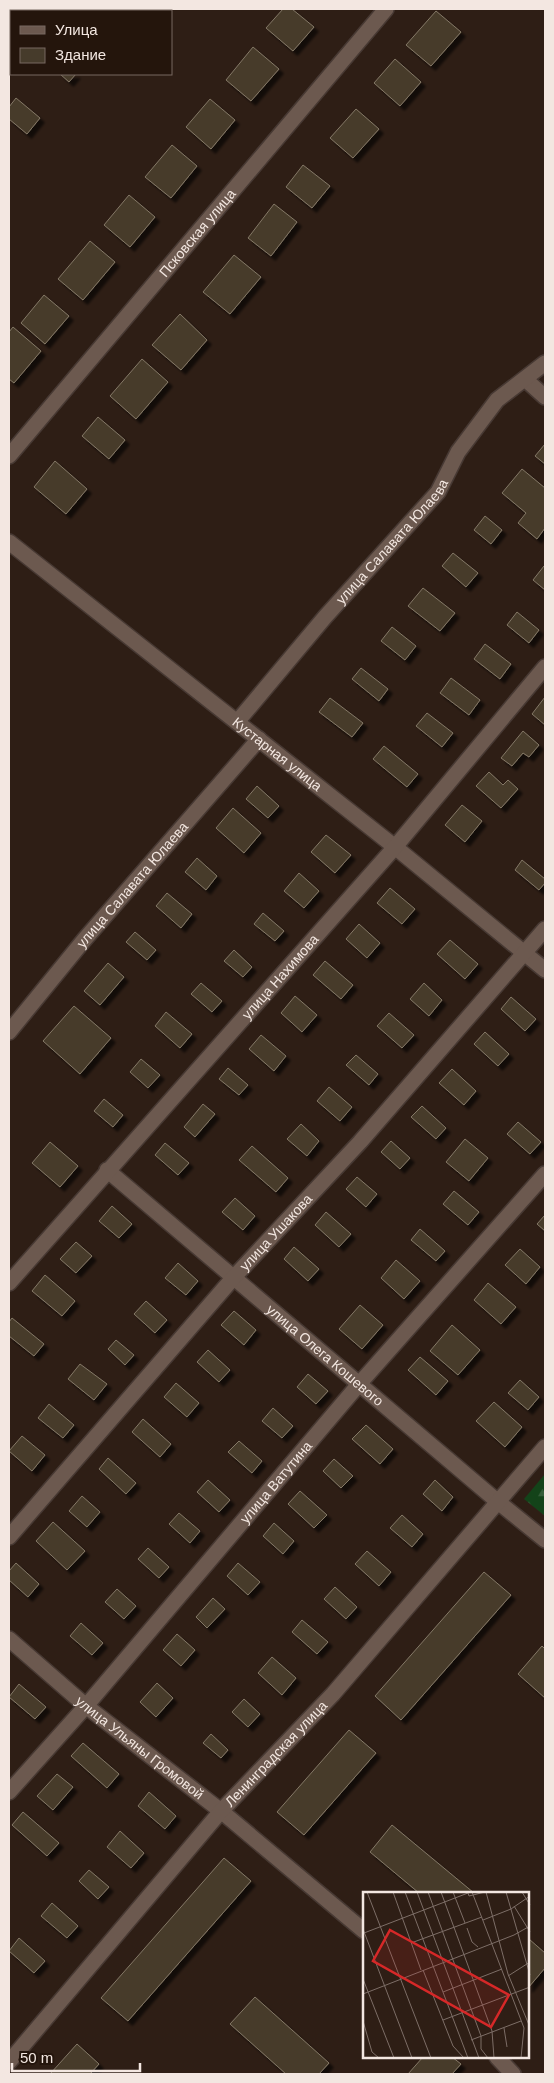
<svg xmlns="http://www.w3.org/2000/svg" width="554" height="2083" viewBox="0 0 554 2083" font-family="Helvetica,sans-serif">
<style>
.forest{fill:url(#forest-firs)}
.building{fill:#463b2b;stroke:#847866;filter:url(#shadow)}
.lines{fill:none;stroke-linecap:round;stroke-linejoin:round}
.minor-casing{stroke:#473933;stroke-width:18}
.minor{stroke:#6c594f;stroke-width:15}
.labels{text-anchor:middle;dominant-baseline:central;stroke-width:4;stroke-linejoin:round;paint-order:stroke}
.street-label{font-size:14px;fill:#f3e7e1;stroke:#24150c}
.inset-road{fill:none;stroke:#7d6e67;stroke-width:1}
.view{fill:#d62828;fill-opacity:0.15;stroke:#d62828;stroke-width:2.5}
.inset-edge{fill:none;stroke:#f3e7e1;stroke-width:2.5}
</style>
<defs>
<pattern id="forest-firs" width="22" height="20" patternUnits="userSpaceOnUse" patternTransform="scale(1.25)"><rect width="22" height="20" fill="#134319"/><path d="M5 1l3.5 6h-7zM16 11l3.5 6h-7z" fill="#365e3a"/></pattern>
<filter id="shadow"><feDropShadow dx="4.5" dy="4.5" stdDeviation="1" flood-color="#0009"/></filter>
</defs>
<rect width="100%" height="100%" fill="#2e1e15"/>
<!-- forest -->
<path class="forest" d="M545,1474V1516L524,1499Z"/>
<!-- building -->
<path class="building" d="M89,9H117L120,11H87Z
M283,9H292L314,27L293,51L266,28Z
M436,11L461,32L431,66L406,45Z
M253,47L279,69L251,101L226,80Z
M395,59L421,82L400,106L374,83Z
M60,74H76L69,82Z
M16,98L40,118L27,134L9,119V107Z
M210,99L235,120L211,149L186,127Z
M356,109L379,129L353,158L330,138Z
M172,145L197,166L171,198L145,177Z
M303,165L330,186L312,208L286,187Z
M129,195L155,217L130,247L104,225Z
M274,204L297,222L271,256L248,238Z
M90,241L115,262L83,300L58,279Z
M234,255L261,277L230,314L203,292Z
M44,295L69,316L45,344L21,323Z
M180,314L207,340L181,370L152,345Z
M13,327L41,351L14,383L9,379V332Z
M142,359L168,382L136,419L110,396Z
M98,417L125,440L109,459L82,436Z
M545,444V464L535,456Z
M55,461L87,489L66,514L34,487Z
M522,469L545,488V528L537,539L518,523L526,513L502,493Z
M485,516L502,530L491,544L474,530Z
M453,553L478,573L466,587L442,566Z
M544,566H545V590L533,580Z
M423,588L455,613L440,631L408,606Z
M517,612L539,630L529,643L507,625Z
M392,627L416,646L405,660L381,641Z
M485,644L511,664L500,679L474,659Z
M361,668L388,689L379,701L352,679Z
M451,678L480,700L469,715L440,693Z
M545,697V725L532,714Z
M330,698L363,723L352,737L319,712Z
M427,713L453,733L442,747L416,726Z
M523,731L539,745L529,757L523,753L512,766L501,758Z
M384,746L418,774L407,787L373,759Z
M489,772L503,785L508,780L518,789L501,808L476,786Z
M257,786L279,806L268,818L246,799Z
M462,805L482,821L465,842L445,825Z
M233,808L261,833L244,853L216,828Z
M326,835L351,855L335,873L311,852Z
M197,858L217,876L206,890L185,872Z
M522,860L545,879V883L539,890L515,870Z
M299,873L319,891L304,908L284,891Z
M390,888L415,909L402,924L377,903Z
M167,893L192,914L181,928L156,906Z
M263,913L284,931L275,941L254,924Z
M359,924L380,943L367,958L346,939Z
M135,932L156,950L147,960L126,942Z
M450,940L478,964L465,979L437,954Z
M234,950L252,967L243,977L224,961Z
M325,961L353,985L341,999L313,975Z
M108,963L124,977L100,1005L84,991Z
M201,983L222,1001L212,1012L191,994Z
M424,983L442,1000L429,1016L410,999Z
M295,996L317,1015L302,1032L281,1013Z
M511,997L536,1019L525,1031L501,1009Z
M74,1006L111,1038L80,1074L43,1041Z
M166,1012L192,1034L180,1048L155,1026Z
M389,1013L414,1035L402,1048L377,1026Z
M485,1032L509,1054L498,1066L474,1044Z
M261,1035L286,1056L274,1071L249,1049Z
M356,1055L378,1074L369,1085L346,1065Z
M141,1059L160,1075L148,1088L130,1072Z
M228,1068L248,1085L239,1095L219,1079Z
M452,1069L476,1091L464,1105L439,1083Z
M329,1087L352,1107L340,1121L317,1101Z
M104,1099L123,1115L113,1127L94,1111Z
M203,1104L215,1114L195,1137L184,1127Z
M422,1106L446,1128L436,1139L411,1117Z
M518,1122L541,1142L530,1154L507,1134Z
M301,1124L319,1141L307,1156L287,1139Z
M465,1139L488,1158L469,1181L446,1162Z
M391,1141L410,1158L400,1169L381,1152Z
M50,1142L78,1166L60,1187L32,1163Z
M165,1143L189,1163L178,1175L155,1155Z
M252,1146L288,1178L276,1192L239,1160Z
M357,1177L377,1194L366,1207L346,1189Z
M454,1191L479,1212L468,1225L443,1204Z
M235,1198L255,1216L243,1230L222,1212Z
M112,1206L132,1224L119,1238L99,1221Z
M326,1212L351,1234L339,1247L315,1225Z
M545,1215V1231L537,1224Z
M420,1229L445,1251L436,1261L411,1240Z
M76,1242L92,1256L76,1273L60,1259Z
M294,1247L319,1269L308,1281L284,1259Z
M520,1249L540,1267L526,1284L505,1265Z
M396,1260L420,1281L404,1299L381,1278Z
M178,1263L198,1281L186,1295L165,1278Z
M45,1275L75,1301L62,1316L32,1291Z
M488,1283L516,1307L501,1324L474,1300Z
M146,1301L167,1320L155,1333L134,1314Z
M360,1305L383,1325L362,1349L339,1329Z
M234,1311L256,1330L244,1345L221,1325Z
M12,1318L44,1344L34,1356L9,1336V1322Z
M452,1325L480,1350L458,1375L430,1351Z
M116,1340L134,1355L125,1365L108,1349Z
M208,1350L230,1370L219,1382L197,1362Z
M420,1357L448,1381L436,1395L408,1370Z
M80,1364L107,1384L94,1400L68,1379Z
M308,1374L328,1391L316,1404L297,1387Z
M520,1380L539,1397L528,1410L508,1393Z
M176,1383L199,1403L187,1417L164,1397Z
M494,1402L522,1427L505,1447L476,1421Z
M49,1404L74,1425L63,1438L38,1418Z
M273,1408L293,1426L282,1438L262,1421Z
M143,1419L171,1444L160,1457L132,1432Z
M366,1425L393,1449L380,1464L352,1439Z
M22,1436L45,1455L32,1471L9,1451Z
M239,1441L262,1461L252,1473L228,1452Z
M108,1458L136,1483L126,1494L99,1469Z
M334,1459L353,1476L341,1488L323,1471Z
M208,1480L230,1500L219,1512L197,1492Z
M435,1480L453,1497L442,1511L423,1494Z
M300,1491L327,1515L314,1528L288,1504Z
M82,1496L100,1512L87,1527L69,1511Z
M179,1513L200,1531L190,1543L169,1524Z
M402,1515L423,1534L412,1547L390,1528Z
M53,1522L85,1551L67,1570L36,1541Z
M274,1523L294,1541L283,1554L263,1536Z
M148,1548L169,1567L159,1578L138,1559Z
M367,1551L391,1572L379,1586L355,1564Z
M16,1563L39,1584L28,1597L9,1580V1571Z
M238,1563L260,1582L248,1595L227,1576Z
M484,1572L511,1595L401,1720L375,1696Z
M335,1587L357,1607L346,1619L324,1599Z
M117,1589L136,1606L124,1619L105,1602Z
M213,1598L225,1609L207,1628L196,1617Z
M302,1620L328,1642L317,1654L292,1632Z
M81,1623L103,1643L92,1655L70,1636Z
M177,1634L195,1650L181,1666L163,1650Z
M542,1646L545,1649V1698L518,1674Z
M272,1657L296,1678L282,1695L258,1673Z
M157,1683L173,1698L156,1717L140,1702Z
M19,1684L46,1707L35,1719L9,1697Z
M244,1699L260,1714L248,1727L232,1712Z
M349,1730L376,1753L304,1835L277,1812Z
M211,1734L228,1750L221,1758L203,1743Z
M83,1743L119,1774L107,1788L71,1756Z
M57,1774L73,1787L53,1810L37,1796Z
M149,1792L176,1816L165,1829L138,1806Z
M23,1812L59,1843L47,1856L12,1825Z
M392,1825L474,1893H419L370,1852Z
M120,1831L144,1853L131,1868L107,1847Z
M224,1858L251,1881L128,2021L101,1998Z
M89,1870L109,1887L98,1899L79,1881Z
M52,1903L78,1926L67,1938L41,1916Z
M19,1938L45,1961L34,1973L9,1951Z
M529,1939L545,1953V1968L528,1988Z
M255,1997L329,2063L319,2074H286L230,2024Z
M77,2044L99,2064L90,2074H50Z
M423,2057H452L461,2064L452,2074H408Z"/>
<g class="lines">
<defs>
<g id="minor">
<path d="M34,11L36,9"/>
<path d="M9,41L11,38"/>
<path d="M525,379L545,397"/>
<path id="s1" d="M9,456L386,9"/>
<path id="s2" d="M9,542L395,847L545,970"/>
<path id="s3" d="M237,722L325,617L438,492L458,452L497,400L545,363"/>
<path id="s4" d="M9,1032L84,940L259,739"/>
<path id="s5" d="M107,1170L497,1501L545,1540"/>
<path id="s6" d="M9,1283L395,847L545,667"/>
<path id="s7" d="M9,1537L234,1277L360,1142L545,929"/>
<path id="s8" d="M9,1639L86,1706L221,1811L364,1931"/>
<path id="s9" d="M9,1792L86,1706L360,1383L545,1174"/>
<path d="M497,2057L513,2074"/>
<path id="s10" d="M9,2062L221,1811L333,1694L545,1447"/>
</g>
</defs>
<!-- minor casing -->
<use href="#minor" class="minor-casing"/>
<!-- minor -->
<use href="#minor" class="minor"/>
</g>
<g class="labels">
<!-- street labels -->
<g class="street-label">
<text stroke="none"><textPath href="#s1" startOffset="292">Псковская улица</textPath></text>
<text stroke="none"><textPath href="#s3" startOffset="238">улица Салавата Юлаева</textPath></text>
<text stroke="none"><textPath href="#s2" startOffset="342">Кустарная улица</textPath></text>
<text stroke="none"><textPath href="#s4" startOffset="192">улица Салавата Юлаева</textPath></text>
<text stroke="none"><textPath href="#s6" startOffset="409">улица Нахимова</textPath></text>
<text stroke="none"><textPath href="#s7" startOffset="405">улица Ушакова</textPath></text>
<text stroke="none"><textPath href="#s5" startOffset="286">улица Олега Кошевого</textPath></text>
<text stroke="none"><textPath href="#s9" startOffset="409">улица Ватутина</textPath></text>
<text stroke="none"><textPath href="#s8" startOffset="170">улица Ульяны Громовой</textPath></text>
<text stroke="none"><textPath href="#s10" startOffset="408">Ленинградская улица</textPath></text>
</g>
</g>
<!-- overview -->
<g transform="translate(363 1892)">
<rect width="166" height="166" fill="#2e1e15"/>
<path class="inset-road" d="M4,0L68,166M30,0L58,78M42,0L105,166M54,0L116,166M65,0L118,144V157L125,166M78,0L129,139L131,166M90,0L102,31M109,0L161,136L158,166M123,0L145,82L166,133M143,0L167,83M159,0L167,13M105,1L106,4L122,0M151,14L167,40M120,28L148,17L167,4M104,36L109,50L115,55M0,37L49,166M1,41L105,1M48,51L119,25M60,78L90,154L101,166M145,84L167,70M0,87L31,166M80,100L139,77M0,102L151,43L167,34M80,128L167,95M0,129L9,160L16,166M141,136L144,155M108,148L158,129"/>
<path class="view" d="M27,38L146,103L128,135L10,69Z"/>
<rect width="166" height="166" class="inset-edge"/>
</g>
<!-- border -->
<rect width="554" height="2083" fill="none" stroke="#f3e7e1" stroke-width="20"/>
<!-- legend -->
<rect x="10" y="10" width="162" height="65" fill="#24150c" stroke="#776961"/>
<rect x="20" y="26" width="25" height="8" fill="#6c594f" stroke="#776961"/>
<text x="55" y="35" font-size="15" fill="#f3e7e1">Улица</text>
<rect x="20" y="48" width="25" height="15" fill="#463b2b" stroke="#776961"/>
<text x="55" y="60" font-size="15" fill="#f3e7e1">Здание</text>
<!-- scale -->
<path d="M12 2063v8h128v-8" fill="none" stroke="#f3e7e1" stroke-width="2.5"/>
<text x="20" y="2063" font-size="15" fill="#f3e7e1" stroke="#24150c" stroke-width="4" paint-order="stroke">50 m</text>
</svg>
